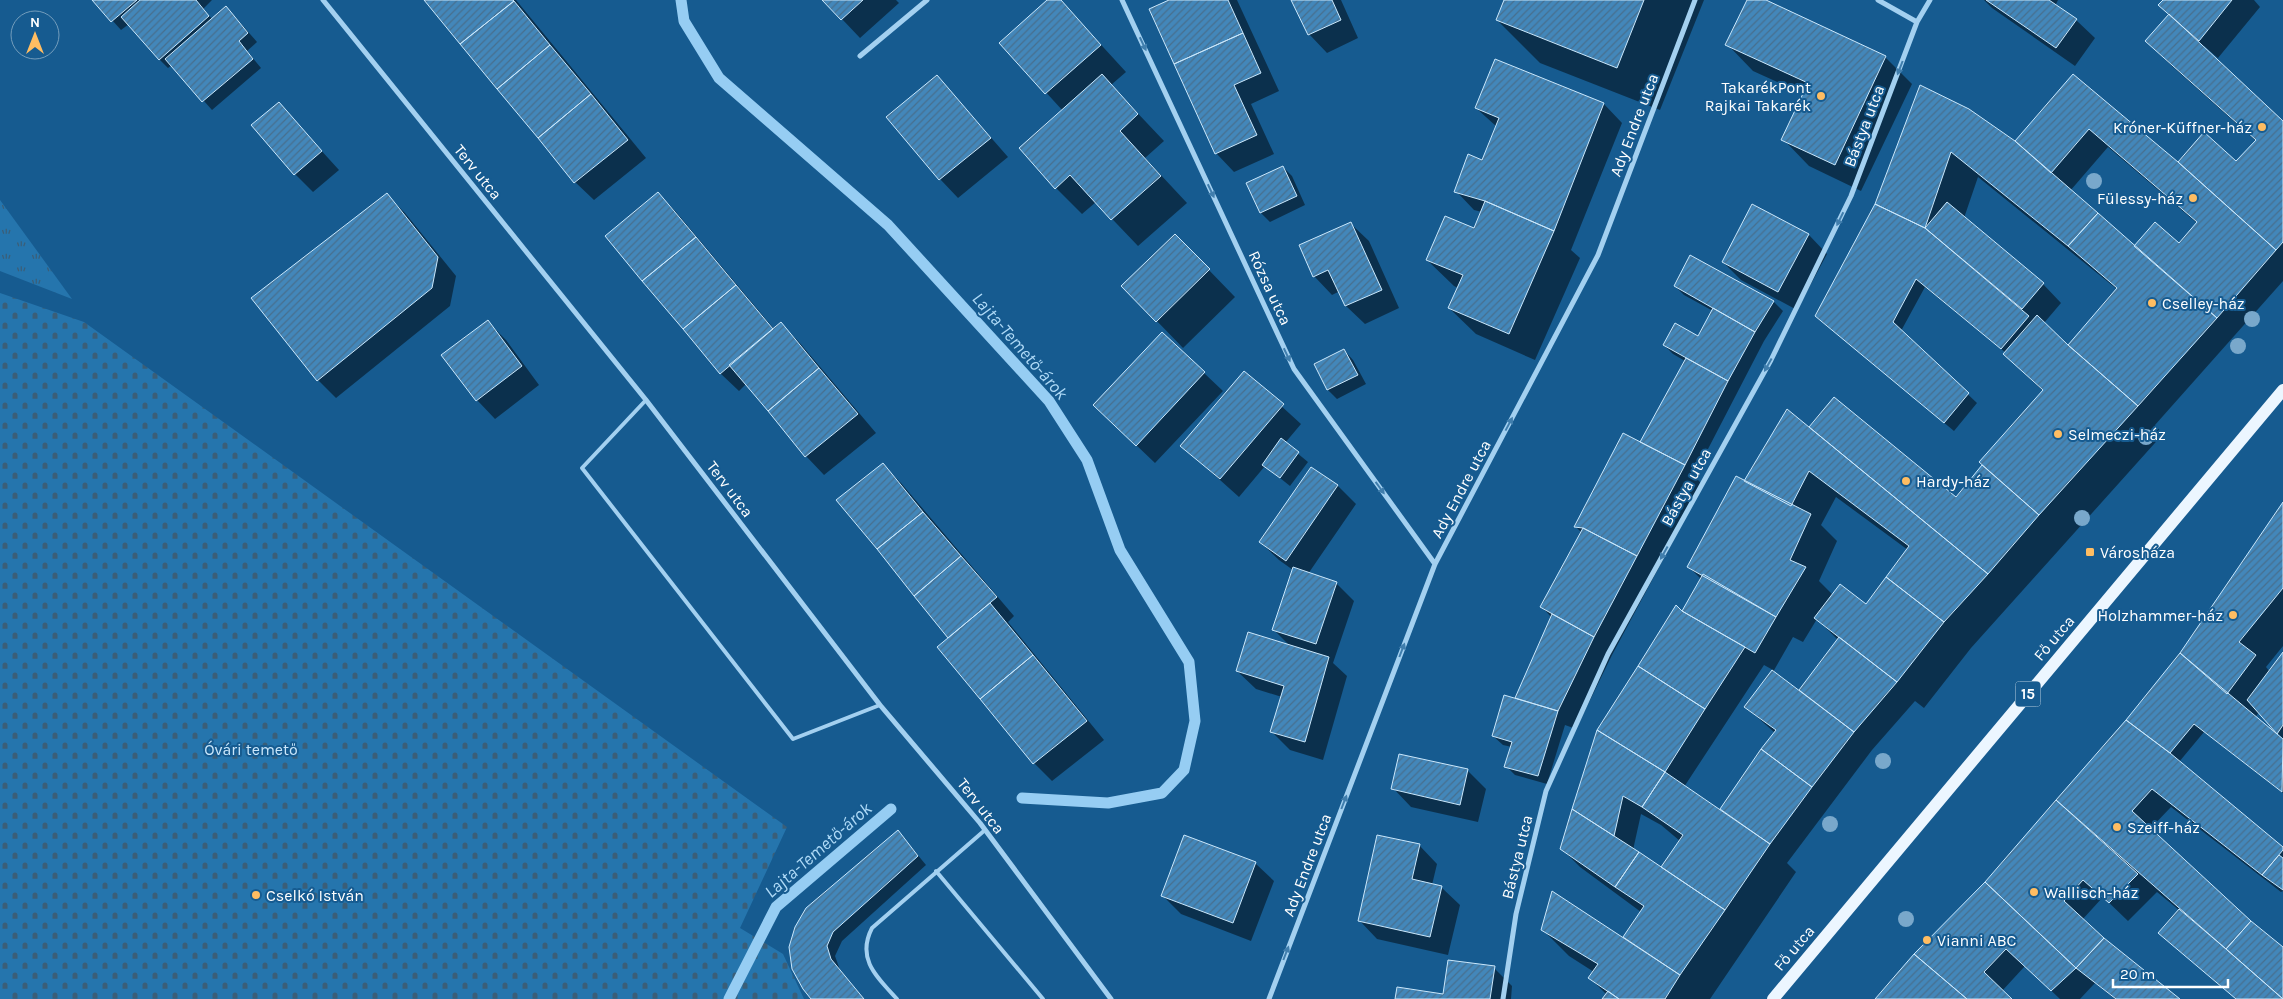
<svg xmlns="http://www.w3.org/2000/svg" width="2283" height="999" viewBox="0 0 2283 999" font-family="Karla,sans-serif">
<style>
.grass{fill:url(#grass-tufts)}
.cemetery{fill:url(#cemetery-stones)}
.shadow{fill:#0007;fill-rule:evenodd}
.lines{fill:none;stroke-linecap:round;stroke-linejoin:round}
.stream{stroke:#96cdf3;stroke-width:11}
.building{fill:url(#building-hatch);stroke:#cae7fb}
.service{stroke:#a3d0f0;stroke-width:4}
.minor{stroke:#a3d0f0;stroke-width:5}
.primary{stroke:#ecf6ff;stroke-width:12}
.tree{fill:#79a8cb}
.oneway{fill:#407ead}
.poi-dot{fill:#ffbd62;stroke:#165b90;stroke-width:2}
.labels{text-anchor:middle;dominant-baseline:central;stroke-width:4;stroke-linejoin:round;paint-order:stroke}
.shield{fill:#165b90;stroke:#b9cede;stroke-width:1}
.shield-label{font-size:15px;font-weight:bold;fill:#fff}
.poi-label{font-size:16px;fill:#fff;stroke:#165b90;text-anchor:start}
.street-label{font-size:16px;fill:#fff;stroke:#165b90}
.park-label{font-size:16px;fill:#cae7fb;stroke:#165b90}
.water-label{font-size:18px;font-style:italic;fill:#afdaf7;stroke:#165b90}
</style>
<defs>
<pattern id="grass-tufts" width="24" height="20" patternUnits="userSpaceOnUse" patternTransform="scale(1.25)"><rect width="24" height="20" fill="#2575ad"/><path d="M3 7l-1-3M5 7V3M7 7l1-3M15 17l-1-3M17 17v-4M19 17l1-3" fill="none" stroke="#3a5e78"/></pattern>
<pattern id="cemetery-stones" width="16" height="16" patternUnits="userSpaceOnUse" patternTransform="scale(1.25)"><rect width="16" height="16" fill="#2575ad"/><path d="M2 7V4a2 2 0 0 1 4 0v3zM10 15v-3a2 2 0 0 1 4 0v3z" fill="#3a5e78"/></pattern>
<pattern id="building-hatch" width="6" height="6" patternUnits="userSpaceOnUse" patternTransform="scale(1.25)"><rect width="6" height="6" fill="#4387ba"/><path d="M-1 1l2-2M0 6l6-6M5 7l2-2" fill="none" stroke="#476f8e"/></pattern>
</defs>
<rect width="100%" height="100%" fill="#165b90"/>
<!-- grass -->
<path class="grass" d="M0,200L72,299L0,271Z"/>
<!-- cemetery -->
<path class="cemetery" d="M0,293L84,322L787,827L740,928L783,954L804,999H0Z"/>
<!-- shadow -->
<path class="shadow" d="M94,0H212L203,9L212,19L226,8L235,17L257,42L247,51L261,68L212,110L172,65L168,68L159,59L129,24L121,30Z
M426,0H516L646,158L594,200L575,182Z
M824,0H896L899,3L860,38Z
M1049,0H1060L1126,72L1111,85L1164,141L1145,158L1187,203L1138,246L1096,202L1082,214L1056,188L1063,111L1001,43Z
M1172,0H1237L1279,91L1251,104L1274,154L1234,172L1216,153Z
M1293,0H1341L1358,38L1327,53L1309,34Z
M1505,0H1704L1660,110L1540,63L1497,20Z
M1748,0H1763L1885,57L1912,84L1861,191L1809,166L1783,139L1804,94L1753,71L1727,44Z
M1984,0H2058L2055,6L2076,20L2095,38L2075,66L1992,8Z
M2164,0H2254L2260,7L2218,58L2204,46L2203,48L2283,122V281L2155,425L2163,434L1971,648L1924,708L1915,701L1872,750L1787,863L1796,872L1710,999H1604L1607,995L1590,978L1594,972L1569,956L1543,930L1623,939L1641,912L1580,867L1562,849L1682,613L1701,579L1689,567L1745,482L1810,429L1834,399L1956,499L2044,392L2004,354L2006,353L1925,287L1901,331L1977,403L1954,431L1816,316L1876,205L1921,86L2015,143L2073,76L2178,164L2236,162L2256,141L2173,67L2146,41L2170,15ZM2108,147L2198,224L2180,245L2134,248L2070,191ZM1978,177L2118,290L2068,347L2044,323L2061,303L2043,284L1964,218ZM1836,497L1908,550L1866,606L1833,595L1819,581L1837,541L1821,525ZM1817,619L1838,640L1799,692L1773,672L1793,637L1803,642ZM1764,665L1773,670L1746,707L1775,733L1722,808L1730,817L1684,787ZM1641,814L1661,825L1680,841L1661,869L1633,850Z
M1495,61L1604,104L1622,123L1571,250L1580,258L1535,360L1476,334L1449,308L1458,288L1454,286L1427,260L1474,230L1482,212L1474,210L1456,191L1483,161L1497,127L1476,108Z
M937,76L1008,157L958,198L940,179L888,117Z
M279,104L339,170L313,192L295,174Z
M1283,167L1292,176L1305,205L1270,222L1261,213L1248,183Z
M658,193L676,212L774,329L781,324L799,342L876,433L824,475L806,456L746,384L739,391L720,373Z
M387,195L405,213L456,276L450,306L336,398L318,380Z
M1753,205L1809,235L1827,254L1797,310L1741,280L1723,262Z
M1350,223L1369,241L1399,308L1365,324L1346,306L1340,291L1332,295L1314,276Z
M1175,235L1235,297L1183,348L1123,286Z
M1675,286L1774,302L1783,311L1764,341L1694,476L1703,485L1612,655L1576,729L1565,725L1547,784L1515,775L1506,766L1512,747L1503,745L1493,736L1520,701L1517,698L1552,618L1542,607L1582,533L1575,526L1645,446L1685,361L1673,354L1664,345L1698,338L1713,311L1684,295Z
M488,322L506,340L539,385L495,419L477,400Z
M1344,350L1353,360L1366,384L1337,399L1328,390L1316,365Z
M1244,372L1301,424L1285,443L1308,462L1290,486L1265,466L1239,497L1182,446Z
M1204,373L1223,391L1155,463L1113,423Z
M883,465L901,483L1014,616L1008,622L1104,740L1052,781L1034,763L950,638Z
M1312,468L1338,486L1356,504L1308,574L1336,583L1354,601L1333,663L1347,676L1323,760L1290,750L1271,731L1282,697L1256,689L1237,671L1290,646L1273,629L1293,570L1279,560L1260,542Z
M2283,504V646L2266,667L2270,672L2283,654V793L2204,732L2179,762L2283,848V891L2281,892L2171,807L2150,829L2251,922L2283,949V999H2236L2179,910L2157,892L2128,921L2103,897L2082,920L2178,999H2115L2095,983L2080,999H2060L2025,966L2002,991L2011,999H1876L1985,883L2127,721L2181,654ZM2259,712L2282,738L2281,739L2255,718Z
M1467,770L1486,789L1478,822L1411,807L1393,788Z
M898,831L926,865L842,941L835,956L840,970L864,999H813L793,969Z
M1419,845L1437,864L1432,885L1441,887L1460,905L1448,955L1377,939L1359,920Z
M1255,863L1274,881L1251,941L1181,914L1162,895Z
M1494,968L1512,986L1511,999H1397L1444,996Z"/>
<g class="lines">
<!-- stream -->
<path class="stream" d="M681,0L684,21L719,78L888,225L1049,401L1087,460L1120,550L1189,662L1195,721L1184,770L1162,793L1108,803L1022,798
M729,999L776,907L891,809"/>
</g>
<!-- building -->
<path class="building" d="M92,0H137L111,22Z
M140,0H196L209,16L159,60L121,17Z
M424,0H513L514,1L460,44Z
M822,0H863L841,20Z
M1047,0H1061L1101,45L1045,94L999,43Z
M1169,0H1228L1243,33L1174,64L1149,9Z
M1291,0H1332L1341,20L1308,35Z
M1504,0H1644L1617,68L1496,20Z
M1747,0H1766L1886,56L1835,165L1781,140L1808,83L1725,45Z
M1986,0H2049L2077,19L2056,48Z
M2163,0H2232L2199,41L2158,5Z
M514,1L550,45L497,89L460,44Z
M226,6L248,33L239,41L253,59L202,102L165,59Z
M2169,14L2283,121V242L2276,250L2178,162L2204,132L2236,161L2256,140L2145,41Z
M1243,33L1261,73L1234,85L1257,135L1215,154L1174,64Z
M550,45L591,94L538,138L497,89Z
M1495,59L1604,103L1554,231L1485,201L1454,192L1468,154L1482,160L1499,118L1475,108Z
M1102,74L1138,114L1120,131L1161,176L1111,220L1070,175L1055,189L1019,148Z
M2073,74L2178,162L2276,250L2217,318L2134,246L2155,222L2179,243L2197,222L2089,129L2051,173L2015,141Z
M937,75L991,138L939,180L886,117Z
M1920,85L1969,109L2015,141L2098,213L2068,246L1951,152L1925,228L1875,204Z
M591,94L628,140L574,183L538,138Z
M279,102L322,151L294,175L251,125Z
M1283,166L1297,196L1260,213L1246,183Z
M658,192L696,237L642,281L605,236Z
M387,193L438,257L432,288L317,381L251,298Z
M1485,201L1554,231L1509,334L1448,308L1463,275L1426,260L1445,216L1474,228Z
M1947,202L2044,283L2022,309L1925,228Z
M1752,204L1809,234L1778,292L1722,262Z
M1875,204L1925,228L2029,316L2001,349L1916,279L1893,322L1969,393L1944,423L1815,316Z
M2098,213L2217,318L2138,406L2068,345L2117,288L2068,246Z
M1351,222L1382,290L1345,306L1328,270L1313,277L1299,245Z
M1175,234L1210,269L1156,322L1121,286Z
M696,237L736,285L683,329L642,281Z
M1690,255L1774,301L1755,332L1674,286Z
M736,285L773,329L720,374L683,329Z
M1713,308L1755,332L1728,381L1663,345L1675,323L1698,336Z
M2037,315L2068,345L2138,406L2039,515L1979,462L2043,390L2003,354Z
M488,320L522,366L476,401L441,355Z
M781,322L819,368L768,411L729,365Z
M1162,332L1205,372L1136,446L1093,405Z
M1344,349L1358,375L1327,390L1314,364Z
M1686,358L1728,381L1685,465L1640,442Z
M819,368L858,414L805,457L768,411Z
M1244,371L1284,404L1220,479L1180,446Z
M1834,397L1956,497L1982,465L2039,515L1988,574L1809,427Z
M1787,409L1988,574L1944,622L1886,577L1909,546L1809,471L1791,506L1744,481Z
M1623,433L1685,465L1637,556L1583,528L1574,527Z
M1281,438L1299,452L1280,478L1262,465Z
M883,463L923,512L877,549L836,500Z
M1311,467L1338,485L1286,561L1259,542Z
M1736,476L1811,514L1790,560L1806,567L1776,617L1687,567Z
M2283,502V588L2239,642L2256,655L2227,694L2180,653Z
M923,512L961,556L914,596L877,549Z
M1583,528L1637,556L1594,637L1540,607Z
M961,556L997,597L948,638L914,596Z
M1293,567L1337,582L1316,644L1272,630Z
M1703,574L1776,617L1755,653L1682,611Z
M1886,577L1944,622L1897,682L1814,618L1840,584L1866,604Z
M990,603L1033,655L980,699L937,647Z
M1676,605L1682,611L1745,647L1705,709L1638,666Z
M1552,614L1594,637L1558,711L1515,698Z
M1248,632L1329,657L1305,742L1270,732L1284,686L1236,671Z
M1839,637L1897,682L1854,732L1799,690Z
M2283,652V725L2277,734L2247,700Z
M2180,653L2283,739L2282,792L2194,724L2170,753L2126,720Z
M1033,655L1087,721L1033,764L980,699Z
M1638,666L1705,709L1665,772L1597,730Z
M1772,670L1854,732L1812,787L1761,749L1776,730L1744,707Z
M1504,695L1558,711L1538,776L1504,767L1512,742L1492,736Z
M2126,720L2170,753L2283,847V850L2262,875L2152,789L2132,811L2251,921L2226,949L2056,800Z
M1597,730L1665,772L1642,807L1623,796L1614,836L1572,809Z
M1761,749L1812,787L1770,844L1720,809Z
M1399,754L1468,769L1460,805L1391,789Z
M1665,772L1770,844L1725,910L1661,867L1683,835L1642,807Z
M2056,800L2138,874L2109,903L2083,880L2064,901L2104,938L2076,968L1985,882Z
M1572,809L1639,852L1615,887L1560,849Z
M898,830L918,856L833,932L827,946L831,959L864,999H811L803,989L792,969L789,947L795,927L806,908Z
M1184,835L1256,862L1233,923L1161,896Z
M1377,835L1420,844L1412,879L1442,886L1430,937L1358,921Z
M1639,852L1725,910L1680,975L1623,937L1644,906L1615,887Z
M2279,855L2283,858V890L2262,875Z
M1985,882L2076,968L2051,991L2006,949L1984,972L2012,999H1967L1914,954Z
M1552,891L1680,975L1665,999H1619L1588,978L1598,964L1541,930Z
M2179,909L2226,949L2283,999H2236L2158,933Z
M2251,921L2283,947V999L2226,949Z
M2104,938L2180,999H2116L2076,968Z
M1914,954L1967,999H1875Z
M1448,960L1495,966L1490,999H1395L1397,987L1443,994Z
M1608,991L1619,999H1602Z"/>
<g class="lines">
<!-- service -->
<path class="service" d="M646,400L582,468L793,739L880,705
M936,871L1043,999
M897,999C877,977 856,959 872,928L985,830"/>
<!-- minor -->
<path class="minor" d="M323,0L646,400L880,705L980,823L1111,999
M1122,0L1294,369L1435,564
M1878,0L1917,22
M860,56L927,0
M1269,999L1435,564L1598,255L1695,0
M1503,999L1516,914L1546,791L1608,654L1771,360L1851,196L1917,22L1930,0"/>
<!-- primary -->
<path class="primary" d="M1773,999L2283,390"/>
</g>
<!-- trees -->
<g class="tree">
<circle cx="2094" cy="181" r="8"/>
<circle cx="2252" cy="319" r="8"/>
<circle cx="2238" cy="346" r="8"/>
<circle cx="2146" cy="437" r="8"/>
<circle cx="2082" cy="518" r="8"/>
<circle cx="1883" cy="761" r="8"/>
<circle cx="1830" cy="824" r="8"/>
<circle cx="1906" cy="919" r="8"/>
</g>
<!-- one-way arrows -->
<defs><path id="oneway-solid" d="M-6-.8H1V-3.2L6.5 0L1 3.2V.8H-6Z" transform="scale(1.25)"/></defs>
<g class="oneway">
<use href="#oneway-solid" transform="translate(1143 44) rotate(65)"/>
<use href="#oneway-solid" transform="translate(1900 68) rotate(111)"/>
<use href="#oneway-solid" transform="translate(1211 191) rotate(65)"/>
<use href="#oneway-solid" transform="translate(1840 219) rotate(116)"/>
<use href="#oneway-solid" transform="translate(1287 355) rotate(65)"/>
<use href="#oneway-solid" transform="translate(1768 365) rotate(119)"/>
<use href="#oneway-solid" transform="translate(1509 424) rotate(-62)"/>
<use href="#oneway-solid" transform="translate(1380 488) rotate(54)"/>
<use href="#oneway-solid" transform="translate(1664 553) rotate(119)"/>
<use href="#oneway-solid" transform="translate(1402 650) rotate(-69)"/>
<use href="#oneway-solid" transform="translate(1344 802) rotate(-69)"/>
<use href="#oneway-solid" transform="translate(1286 953) rotate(-69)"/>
</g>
<!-- markers -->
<g class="poi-dot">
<circle cx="1821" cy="96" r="5"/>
<circle cx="2262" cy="127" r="5"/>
<circle cx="2193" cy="198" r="5"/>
<circle cx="2152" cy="303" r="5"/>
<circle cx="2058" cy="434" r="5"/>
<circle cx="1906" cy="481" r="5"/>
<rect x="2085" y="547" width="10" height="10" rx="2.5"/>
<circle cx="2233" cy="615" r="5"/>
<circle cx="2117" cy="827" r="5"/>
<circle cx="2034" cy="892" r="5"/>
<circle cx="256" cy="895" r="5"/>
<circle cx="1927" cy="940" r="5"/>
</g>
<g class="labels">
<!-- shield labels -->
<rect class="shield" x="2015.5" y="681.5" width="25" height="25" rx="4"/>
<g class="shield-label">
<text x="2028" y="694">15</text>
</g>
<!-- poi labels -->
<g class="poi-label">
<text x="1811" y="87" text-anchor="end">TakarékPont<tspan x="1811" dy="18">Rajkai Takarék</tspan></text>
<text x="2252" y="127" text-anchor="end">Króner-Küffner-ház</text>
<text x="2183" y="198" text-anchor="end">Fülessy-ház</text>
<text x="2162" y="303">Cselley-ház</text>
<text x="2068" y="434">Selmeczi-ház</text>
<text x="1916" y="481">Hardy-ház</text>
<text x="2100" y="552">Városháza</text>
<text x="2223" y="615" text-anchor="end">Holzhammer-ház</text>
<text x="2127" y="827">Szeiff-ház</text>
<text x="2044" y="892">Wallisch-ház</text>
<text x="266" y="895">Cselkó István</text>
<text x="1937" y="940">Vianni ABC</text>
</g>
<!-- street labels -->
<g class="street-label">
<text transform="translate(1634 125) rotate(-69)">Ady Endre utca</text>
<text transform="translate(1864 126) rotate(-69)">Bástya utca</text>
<text transform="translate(478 172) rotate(51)">Terv utca</text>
<text transform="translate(1270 288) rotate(65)">Rózsa utca</text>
<text transform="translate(1686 487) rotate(-61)">Bástya utca</text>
<text transform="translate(730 489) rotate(53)">Terv utca</text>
<text transform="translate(1461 489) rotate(-62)">Ady Endre utca</text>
<text transform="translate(2054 638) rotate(-50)">Fő utca</text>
<text transform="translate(981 806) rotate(52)">Terv utca</text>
<text transform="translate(1517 857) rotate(-76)">Bástya utca</text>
<text transform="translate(1307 865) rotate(-69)">Ady Endre utca</text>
<text transform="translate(1794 948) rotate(-50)">Fő utca</text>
</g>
<!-- park labels -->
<g class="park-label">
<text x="251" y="749">Óvári temető</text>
</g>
<!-- water labels -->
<g class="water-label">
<text transform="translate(1020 346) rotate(49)">Lajta-Temető-árok</text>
<text transform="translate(818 850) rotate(-41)">Lajta-Temető-árok</text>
</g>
</g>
<!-- north arrow -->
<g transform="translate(35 35)"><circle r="24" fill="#165b90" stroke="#739dbc"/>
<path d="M0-4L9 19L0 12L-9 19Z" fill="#ffbd62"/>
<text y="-8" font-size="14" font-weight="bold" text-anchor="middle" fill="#ffffff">N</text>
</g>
<!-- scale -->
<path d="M2113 979v8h115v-8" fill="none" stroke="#ffffff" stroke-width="2.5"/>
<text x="2120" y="979" font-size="15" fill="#ffffff" stroke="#165b90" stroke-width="4" paint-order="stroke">20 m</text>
</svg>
